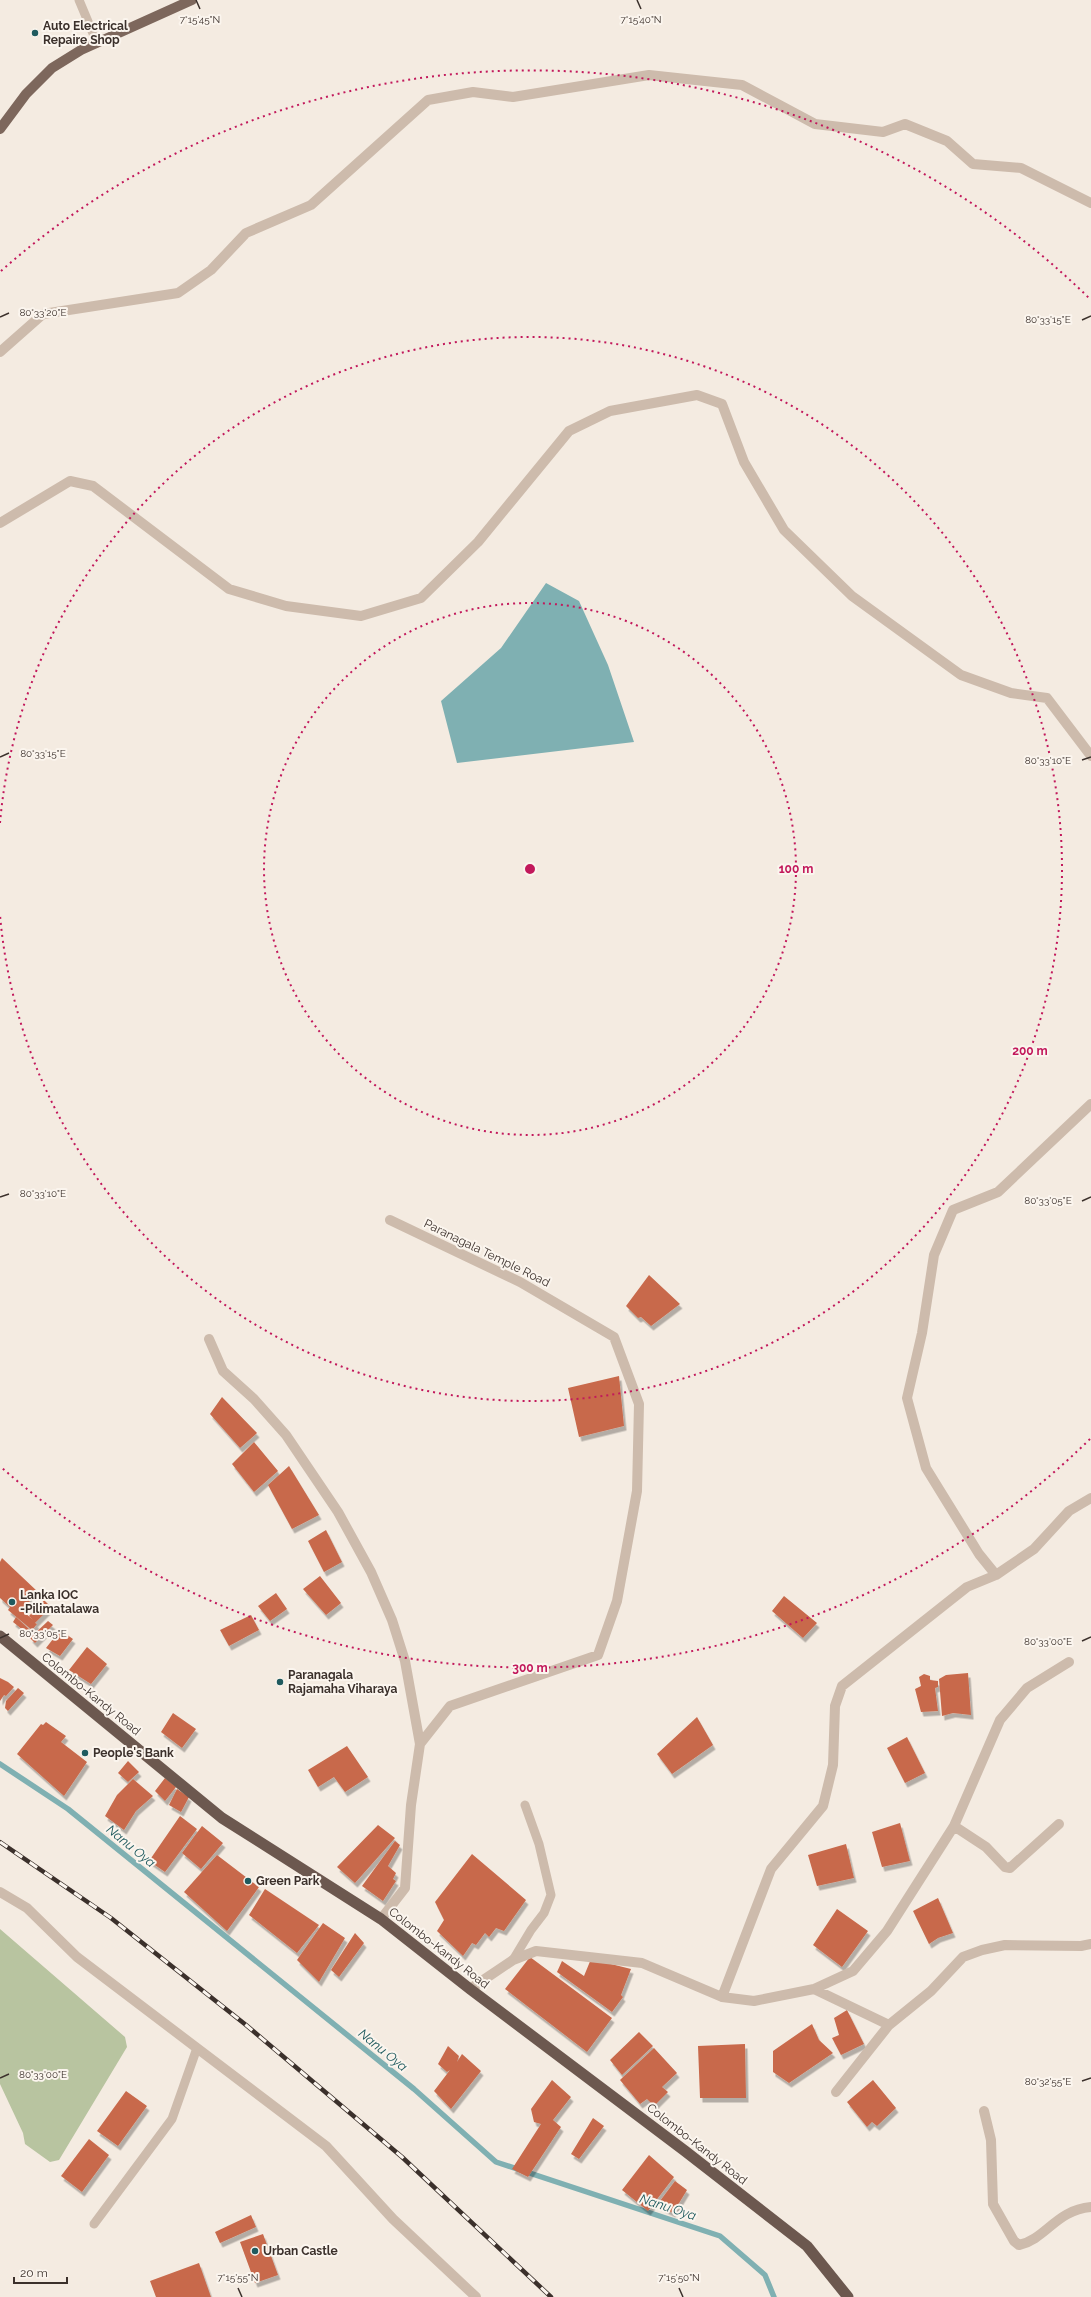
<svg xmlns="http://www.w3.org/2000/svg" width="1091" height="2297" viewBox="0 0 1091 2297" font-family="Raleway,sans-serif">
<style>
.green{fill:#b8c4a0}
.water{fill:#7fb0b2}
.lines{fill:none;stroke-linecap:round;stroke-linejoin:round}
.stream{stroke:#7fb0b2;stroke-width:5.5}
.building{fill:#c8694b;filter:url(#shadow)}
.service{stroke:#cdbbac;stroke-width:9}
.minor{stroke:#cdbbac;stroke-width:10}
.primary{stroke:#7d675c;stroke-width:10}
.trunk{stroke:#6c584f;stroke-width:11}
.rail-casing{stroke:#3b302b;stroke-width:4.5}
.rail{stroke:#fbf5ee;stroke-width:3;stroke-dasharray:9;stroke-linecap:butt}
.ticks{fill:none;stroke:#3b302b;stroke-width:1.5}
.ring{fill:none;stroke:#c2185b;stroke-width:2;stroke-dasharray:2 4}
.poi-dot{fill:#1f5a5e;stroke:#fbf5ee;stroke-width:1.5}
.labels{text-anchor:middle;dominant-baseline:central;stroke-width:4;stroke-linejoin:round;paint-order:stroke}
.poi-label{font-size:12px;font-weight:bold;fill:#3b302b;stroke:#fbf5ee;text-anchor:start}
.street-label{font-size:12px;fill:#3b302b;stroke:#fbf5ee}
.water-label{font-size:13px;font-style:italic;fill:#1f5a5e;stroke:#fbf5ee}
.ticks-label{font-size:10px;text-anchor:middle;fill:#3b302b;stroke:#fbf5ee;stroke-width:4;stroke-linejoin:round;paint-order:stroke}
.centre{fill:#c2185b;stroke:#fbf5ee;stroke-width:2}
.ring-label{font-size:12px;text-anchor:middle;font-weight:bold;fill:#c2185b;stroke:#fbf5ee;stroke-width:4;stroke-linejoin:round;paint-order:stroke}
</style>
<defs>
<filter id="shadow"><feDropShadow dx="2.5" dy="4.5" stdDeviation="0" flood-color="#0004"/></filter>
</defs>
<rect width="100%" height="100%" fill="#f4ebe1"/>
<!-- green -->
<path class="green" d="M0,1929L125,2037L127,2047L59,2160L50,2162L25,2144L23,2133L0,2084Z"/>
<!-- water -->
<path class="water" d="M546,583L579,601L608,665L634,742L457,763L441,701L501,648Z"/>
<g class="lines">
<!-- stream -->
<path class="stream" d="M0,1764L68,1809L414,2089L496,2162L720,2236L765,2275L774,2297"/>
</g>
<!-- building -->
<path class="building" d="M649,1275L680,1304L651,1326L641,1317L638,1318L626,1306Z
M619,1376L624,1426L579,1437L568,1388Z
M222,1397L257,1433L240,1448L210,1414Z
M254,1442L278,1471L254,1492L232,1464Z
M289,1466L319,1515L292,1529L268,1485Z
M326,1530L342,1562L324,1572L308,1541Z
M2,1558L38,1592L22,1610L33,1620L29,1616L44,1600L51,1607L35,1623L37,1624L32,1630L8,1610L10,1607L0,1598V1562Z
M320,1576L341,1603L326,1615L303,1589Z
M276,1593L287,1609L270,1621L258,1606Z
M784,1596L817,1623L803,1638L772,1611Z
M251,1615L259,1630L229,1646L220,1630Z
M16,1617L30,1630L28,1634L13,1622Z
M48,1621L53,1625L35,1643L30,1638Z
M60,1630L73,1639L60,1656L46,1648Z
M87,1647L107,1664L91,1684L69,1670Z
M968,1673L971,1715L953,1713L942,1716L939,1679L946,1675Z
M924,1674L930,1676V1680L938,1681V1687L935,1688L938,1711L921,1712L915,1689L921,1686L919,1677Z
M0,1678L8,1682L14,1687L6,1696L4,1695L0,1701Z
M18,1688L24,1693L8,1711L5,1708L6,1701Z
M173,1713L196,1729L182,1748L161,1732Z
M697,1717L713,1745L672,1774L657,1754Z
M46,1722L66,1736L61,1742L87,1762L64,1796L17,1754L41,1724L43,1725Z
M907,1737L925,1773L905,1783L887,1748Z
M347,1746L368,1777L345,1792L334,1777L318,1787L308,1770Z
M128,1761L139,1772L128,1782L118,1773Z
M165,1778L176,1787L165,1801L155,1791Z
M133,1779L153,1796L136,1811L124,1830L105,1816L117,1795Z
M177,1789L189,1797L181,1812L169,1805Z
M180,1816L197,1829L165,1872L149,1861Z
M900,1823L910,1861L882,1867L872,1832Z
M378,1825L395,1838L355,1883L337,1867Z
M202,1826L223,1843L201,1869L182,1853Z
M395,1841L400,1845L388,1866L396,1873L393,1879L396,1881L383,1901L362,1886Z
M846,1844L854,1878L817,1886L808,1855Z
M472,1854L526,1900L504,1931L496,1928L489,1937L485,1933L476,1945L472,1943L463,1956L437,1931L444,1920L435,1902Z
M217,1855L259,1887L227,1931L184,1892Z
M265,1889L319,1925L297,1953L249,1915Z
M938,1898L953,1933L938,1938L929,1944L913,1911Z
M837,1909L868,1931L842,1967L813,1945Z
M323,1923L345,1938L319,1982L297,1960Z
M355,1933L364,1943L339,1977L331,1970Z
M530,1957L612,2018L587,2052L505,1989Z
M591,1959L631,1969L621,1995L623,1997L612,2012L557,1972L562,1961L584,1976Z
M847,2010L864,2044L841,2055L832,2038L839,2035L834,2018Z
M812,2024L819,2040L833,2053L789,2083L773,2072V2051Z
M639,2032L653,2046L622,2075L610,2060Z
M745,2044L746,2098H700L698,2046Z
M448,2046L459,2056L457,2062L462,2054L481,2071L451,2109L434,2091L450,2070L447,2072L438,2064Z
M654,2048L677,2073L662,2087L668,2092L654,2106L647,2099L640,2104L620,2080Z
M552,2080L571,2097L553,2120L561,2127L528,2177L512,2169L541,2124L534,2122L531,2109Z
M873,2080L896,2108L877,2126L872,2122L867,2127L847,2102Z
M126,2091L147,2106L118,2146L97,2131Z
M593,2118L604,2126L579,2159L571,2154Z
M89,2139L109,2155L82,2192L61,2176Z
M649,2155L674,2177L648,2211L622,2190Z
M675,2181L687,2190L673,2213L657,2205Z
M251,2215L256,2227L220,2243L215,2232Z
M263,2234L278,2275L255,2283L240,2242Z
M199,2263L211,2297H156L150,2281Z"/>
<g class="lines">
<!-- service -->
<path class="service" d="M79,0L97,43
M513,1960L531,1930L544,1913L551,1895L539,1844L525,1805
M94,2224L172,2119L197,2048"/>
<!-- minor -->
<path class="minor" d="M0,352L43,314L178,293L211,270L246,233L311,205L428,100L473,92L513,97L649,75L742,85L815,124L883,132L905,124L947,141L973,164L1021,168L1091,203
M0,523L70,481L93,486L229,589L286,606L361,616L421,598L478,542L569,431L610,411L697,395L722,404L744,462L784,530L852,596L961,675L1011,693L1047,698L1091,756
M209,1339L223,1371L254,1399L286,1435L338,1512L371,1572L392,1620L405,1661L420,1744
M996,1575L979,1554L926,1468L907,1398L922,1333L934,1255L953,1210L998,1192L1091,1104
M954,1826L986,1847L1005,1867L1010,1868L1059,1824
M0,1892L27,1908L77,1957L326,2146L393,2219L476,2297
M381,1919L405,1888L411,1805L420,1744L450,1706L598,1655L617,1601L637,1491L639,1404L614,1337L520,1282L390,1220
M470,1989L513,1960L536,1951L642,1963L722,1997L754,2001L814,1989L889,2025L931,1991L963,1957L982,1950L1005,1945L1081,1946L1091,1944
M814,1989L853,1971L887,1931L954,1826L1000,1720L1027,1688L1069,1662
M722,1997L771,1869L823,1806L833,1765L835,1706L842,1686L967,1587L996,1575L1034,1549L1069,1511L1091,1498
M836,2092L889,2025
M984,2111L991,2140L993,2204L1014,2241L1019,2245C1046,2239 1056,2210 1091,2207"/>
<!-- primary -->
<path class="primary" d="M0,129L26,94L52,68L81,50L192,0"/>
<!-- trunk -->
<path class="trunk" d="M0,1636L222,1818L381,1919L470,1989L685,2151L807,2246L848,2297"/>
<defs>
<path id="rail" d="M0,1842L111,1918L246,2025L402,2157L551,2297"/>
</defs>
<!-- rail casing -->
<use href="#rail" class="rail-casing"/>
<!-- rail -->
<use href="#rail" class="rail"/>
</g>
<!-- ticks -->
<path class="ticks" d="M196,0L200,9M637,0L641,9M0,317L9,313M1082,320L1091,316M0,757L9,753M1082,760L1091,757M0,1197L9,1194M1082,1201L1091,1197M0,1638L9,1634M1082,1641L1091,1637M0,2078L9,2074M1082,2081L1091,2078M238,2288L242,2297M679,2288L683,2297"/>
<!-- distance rings -->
<g class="ring">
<circle cx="530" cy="869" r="266"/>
<path d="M0 823A532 532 0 1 1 0 915"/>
<path d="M1090 1439A799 799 0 0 1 1 1467M1 271A799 799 0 0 1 1090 299"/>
</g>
<!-- markers -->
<g class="poi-dot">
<circle cx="35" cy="33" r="4"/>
<circle cx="12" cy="1602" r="4"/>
<circle cx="280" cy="1682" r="4"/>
<circle cx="85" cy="1753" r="4"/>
<circle cx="248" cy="1881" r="4"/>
<circle cx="255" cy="2251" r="4"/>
</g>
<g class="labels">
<!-- poi labels -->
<g class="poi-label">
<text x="43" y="26">Auto Electrical<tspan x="43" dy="14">Repaire Shop</tspan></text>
<text x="20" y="1595">Lanka IOC<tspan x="20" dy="14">-Pilimatalawa</tspan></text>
<text x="288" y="1675">Paranagala<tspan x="288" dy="14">Rajamaha Viharaya</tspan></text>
<text x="93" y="1753">People's Bank</text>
<text x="256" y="1881">Green Park</text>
<text x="263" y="2251">Urban Castle</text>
</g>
<!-- street labels -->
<g class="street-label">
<text transform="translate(487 1253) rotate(26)">Paranagala Temple Road</text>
<text transform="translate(91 1694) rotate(39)">Colombo-Kandy Road</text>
<text transform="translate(439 1948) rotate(38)">Colombo-Kandy Road</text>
<text transform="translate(697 2144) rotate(38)">Colombo-Kandy Road</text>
</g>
<!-- water labels -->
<g class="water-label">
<text transform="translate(131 1846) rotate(39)">Nanu Oya</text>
<text transform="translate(383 2050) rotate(39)">Nanu Oya</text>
<text transform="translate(668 2207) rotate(18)">Nanu Oya</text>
</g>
</g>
<g class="ticks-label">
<text x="200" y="23">7°15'45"N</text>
<text x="641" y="23">7°15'40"N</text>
<text x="43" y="316">80°33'20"E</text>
<text x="1048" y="323">80°33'15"E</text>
<text x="43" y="757">80°33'15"E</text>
<text x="1048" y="764">80°33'10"E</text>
<text x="43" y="1197">80°33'10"E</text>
<text x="1048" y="1204">80°33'05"E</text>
<text x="43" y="1637">80°33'05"E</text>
<text x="1048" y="1645">80°33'00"E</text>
<text x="43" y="2078">80°33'00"E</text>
<text x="1048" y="2085">80°32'55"E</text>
<text x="238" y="2281">7°15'55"N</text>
<text x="679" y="2281">7°15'50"N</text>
</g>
<circle cx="530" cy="869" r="6" class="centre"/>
<g class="ring-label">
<text x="796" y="873">100 m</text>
<text x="1030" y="1055">200 m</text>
<text x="530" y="1672">300 m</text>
</g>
<!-- scale -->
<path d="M14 2277v6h53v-6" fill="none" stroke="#3b302b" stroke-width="2"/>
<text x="20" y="2277" font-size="12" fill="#3b302b" stroke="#fbf5ee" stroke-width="3" paint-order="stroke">20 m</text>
</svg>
